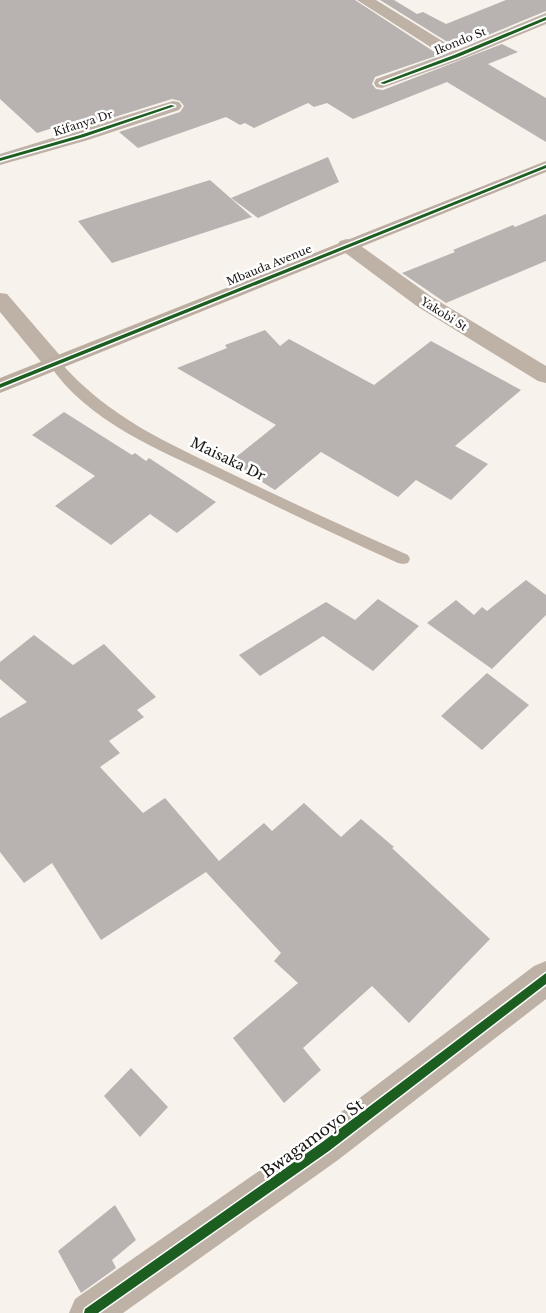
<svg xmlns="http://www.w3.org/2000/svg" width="546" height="1313" viewBox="0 0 546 1313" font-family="'Libre Baskerville',serif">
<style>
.building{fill:#b8b3b0}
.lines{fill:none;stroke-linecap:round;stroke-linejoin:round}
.lane{fill:#beb1a6;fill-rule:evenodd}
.street{fill:#beb1a6;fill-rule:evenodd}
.secondary{fill:#bcada1;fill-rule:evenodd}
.cycleway-casing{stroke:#fff;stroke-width:3}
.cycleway{fill:#1b5e20;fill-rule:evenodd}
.labels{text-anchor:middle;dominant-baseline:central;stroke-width:5;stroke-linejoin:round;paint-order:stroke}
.far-street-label{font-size:11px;fill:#191513;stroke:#fff}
.street-label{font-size:14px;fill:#191513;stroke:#fff}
.near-street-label{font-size:16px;fill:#191513;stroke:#fff}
</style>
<rect width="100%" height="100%" fill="#f8f2ed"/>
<!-- building -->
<path class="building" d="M0,0H355L439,55L375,77L372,84L376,89L383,90L502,44L518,52L488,64L546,98V142L447,82L353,119L327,103L314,107L308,103L254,128L245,123L240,125L226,117L138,148L119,132L180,112L184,106L180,101L172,99L86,126L78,120L37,133L0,99Z
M380,0H394L417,14L423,12L446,24L506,0H546V11L457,48Z
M328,157L339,182L258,218L231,198Z
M210,180L252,217L112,263L78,221Z
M546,214V261L446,303L402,273L455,252L453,250L513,225L515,227Z
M265,330L280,346L289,339L374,385L431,341L521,390L455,446L488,464L451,500L416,480L398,497L321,452L275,490L230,462L276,425L177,368L227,348L225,345Z
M64,412L132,455L135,453L146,461L149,458L216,502L177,533L150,514L111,545L55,506L95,476L32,435Z
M526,580L546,595V615L492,669L427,623L456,600L474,615L482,607L487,611Z
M378,599L419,626L373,671L323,636L260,676L239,655L326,602L355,620Z
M34,635L73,665L104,644L156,697L137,710L144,717L109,741L120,753L100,767L143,813L165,798L219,861L264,823L272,831L304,803L341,837L361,819L394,847L392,848L490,939L409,1023L372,986L303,1048L321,1070L284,1103L233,1038L298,983L274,961L281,953L206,872L101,940L52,863L24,883L0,852V718L27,702L0,679V662Z
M487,673L529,705L482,750L441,716Z
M131,1068L168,1107L140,1137L104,1096Z
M115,1205L136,1240L112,1260L116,1268L81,1293L58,1251Z"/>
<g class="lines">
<!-- lane -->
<path class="lane" d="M55,360L59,361C109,418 166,442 232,474C290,502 349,529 408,555L410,559L408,563L403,564L398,563C338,536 279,508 220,479C160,450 87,422 49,364Z"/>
<!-- street -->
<path class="street" d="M357,0H376L457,50L546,13V24L462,59L382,88L376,87L374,83L376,79L443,55Z
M173,101L179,102L182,106L179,110L88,140L0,165V154Z
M347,239L354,241L432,297L546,366V383L538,381L418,307L340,249L337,245L340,241Z
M0,293L7,294L63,359L66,364L63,369L55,371L47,369L0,312Z
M546,961V999L338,1160L123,1313H69L75,1299L312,1134L534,966Z"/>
<!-- secondary -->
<path class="secondary" d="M546,161V172L0,393V378Z"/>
<defs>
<path id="cycleway" d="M546,17V20L458,57L384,84L380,83L454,55Z
M171,105L175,106L84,137L0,161V158L80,135Z
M546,165V168L0,388V384Z
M546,973V984L329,1151L98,1313H84L85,1309L321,1143Z"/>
</defs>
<!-- cycleway casing -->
<use href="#cycleway" class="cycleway-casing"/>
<!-- cycleway -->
<use href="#cycleway" class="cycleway"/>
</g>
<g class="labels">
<!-- far-street labels -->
<g class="far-street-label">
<text transform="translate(460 41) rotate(-22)">Ikondo St</text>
<text transform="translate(83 123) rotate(-18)">Kifanya Dr</text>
<text transform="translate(269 265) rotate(-22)">Mbauda Avenue</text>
<text transform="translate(444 314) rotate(32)">Yakobi St</text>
</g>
<!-- street labels -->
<g class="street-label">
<text transform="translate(228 459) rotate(26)">Maisaka Dr</text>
</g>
<!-- near-street labels -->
<g class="near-street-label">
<text transform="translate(312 1138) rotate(-36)">Bwagamoyo St</text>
</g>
</g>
</svg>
